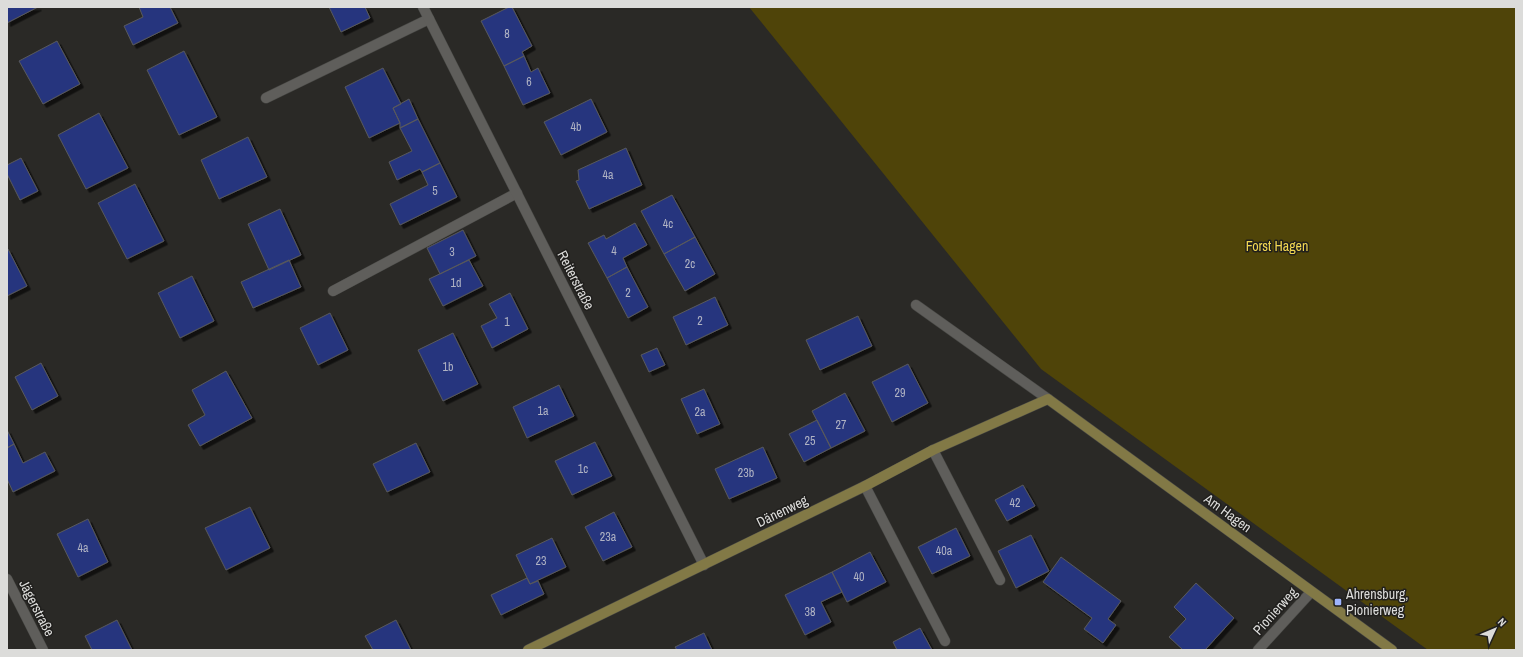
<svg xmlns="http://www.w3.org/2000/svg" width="1523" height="657" viewBox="0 0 1523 657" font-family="'Archivo Narrow',sans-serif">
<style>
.green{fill:#4f4409}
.building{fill:#28367e;stroke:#58595c;filter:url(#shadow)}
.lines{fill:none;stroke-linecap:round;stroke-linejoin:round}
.lane-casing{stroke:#474744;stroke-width:11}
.street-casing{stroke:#474744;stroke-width:11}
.secondary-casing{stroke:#474744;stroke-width:11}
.lane{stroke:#5f5e5b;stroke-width:10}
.street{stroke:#5f5e5b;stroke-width:10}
.secondary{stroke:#827946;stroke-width:10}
.poi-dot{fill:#9db4fd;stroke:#201f1d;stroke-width:1.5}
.labels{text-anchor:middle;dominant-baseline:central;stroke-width:3;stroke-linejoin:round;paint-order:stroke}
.number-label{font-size:12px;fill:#afb2c3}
.park-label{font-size:14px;fill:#f2d751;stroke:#201f1d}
.street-label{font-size:14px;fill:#dcdcda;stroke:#201f1d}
.poi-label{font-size:14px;fill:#dcdcda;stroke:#201f1d;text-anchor:start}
</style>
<defs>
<filter id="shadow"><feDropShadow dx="3.5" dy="3.5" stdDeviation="0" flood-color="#0009"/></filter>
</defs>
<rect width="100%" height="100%" fill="#2a2926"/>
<!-- green -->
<path class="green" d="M749,7H1516V650H1428L1041,369Z"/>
<!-- building -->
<path class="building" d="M7,7H38L7,23Z
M139,7H170L178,23L133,45L124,26L143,17Z
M329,7H365L370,18L341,32Z
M509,7H512L532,46L522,52L524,56L504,66L481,21Z
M57,41L80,84L43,104L19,61Z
M184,51L217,117L179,135L147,70Z
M524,56L531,72L538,68L550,93L523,105L504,66Z
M383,68L401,104L393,108L400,123L369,138L345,87Z
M409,99L418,119L400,128V123L393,108Z
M591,99L607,132L561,155L544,122Z
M99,113L128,168L86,189L58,135Z
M418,119L440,163L422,172L420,169L397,180L389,162L412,151L400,128Z
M248,137L267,177L219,199L201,160Z
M626,148L642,185L589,209L576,181L579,180L578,170Z
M21,158L38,191L20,200L7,174V165Z
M440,163L457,197L400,225L390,204L428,185L422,172Z
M135,184L164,241L127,259L98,203Z
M672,195L695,237L664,254L641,211Z
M280,209L301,255L269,270L248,224Z
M635,223L647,245L623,258L627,267L607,278L588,243L604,235L606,239Z
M463,230L476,256L440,274L427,248Z
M695,237L715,274L685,291L664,254Z
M8,249L27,286L7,296V250Z
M289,260L301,287L253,308L241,282Z
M469,260L483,286L443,306L429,279Z
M627,267L648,307L628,318L607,278Z
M192,276L214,321L180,338L158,293Z
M510,293L528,329L492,348L481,326L497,318L489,304Z
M715,297L728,325L686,345L673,317Z
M330,313L348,350L318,365L300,328Z
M858,316L872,346L820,370L806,340Z
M453,333L478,384L443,401L418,350Z
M657,348L665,365L649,372L641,355Z
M41,363L58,396L32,410L15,377Z
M908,364L928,403L892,422L872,382Z
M226,371L252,418L200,446L188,425L205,415L192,390Z
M559,385L574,416L527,438L513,407Z
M704,389L720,424L697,434L681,399Z
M845,393L865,431L831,448L812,411Z
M817,420L831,448L804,462L789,434Z
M7,430L14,444L7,448Z
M595,442L612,476L572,495L555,461Z
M416,443L430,472L387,492L373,464Z
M14,444L23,463L45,452L55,471L13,492L7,479V448Z
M763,447L777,478L729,499L715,469Z
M1023,485L1035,506L1007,521L995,500Z
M250,507L270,548L226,570L205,528Z
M614,512L632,547L603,561L585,527Z
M88,519L108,562L78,577L57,534Z
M956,528L970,556L932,574L918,547Z
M1031,535L1049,571L1016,588L998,551Z
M552,538L566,567L530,584L516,555Z
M870,552L886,582L847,602L832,572Z
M1061,557L1121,601L1108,619L1116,625L1103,643L1084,629L1092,618L1043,582Z
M832,572L842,592L821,602L831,622L805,635L785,595Z
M527,578L530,584L538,581L544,594L501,615L491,595Z
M1196,583L1234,618L1205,650H1183L1169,637L1186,619L1174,607Z
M117,620L132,650H92L85,636Z
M396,620L411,650H373L365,636Z
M920,628L932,650H897L893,642Z
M704,633L712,650H677L675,647Z"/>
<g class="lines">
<defs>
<path id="lane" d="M266,98L429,19
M333,291L517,193
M916,305L1048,399
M933,450L1000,580
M865,486L945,641"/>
<path id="street" d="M423,7L704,565
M7,579L43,650
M1258,650L1311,592"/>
<path id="secondary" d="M528,650L865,486L933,450L1048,399L1392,650"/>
</defs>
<!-- lane casing -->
<use href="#lane" class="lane-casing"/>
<!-- street casing -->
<use href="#street" class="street-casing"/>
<!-- secondary casing -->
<use href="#secondary" class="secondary-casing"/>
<!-- lane -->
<use href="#lane" class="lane"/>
<!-- street -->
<use href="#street" class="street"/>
<!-- secondary -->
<use href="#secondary" class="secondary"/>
</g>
<!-- markers -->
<rect class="poi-dot" x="1334" y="598" width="8" height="8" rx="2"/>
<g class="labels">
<!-- number labels -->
<g class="number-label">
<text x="507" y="34">8</text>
<text x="529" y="82">6</text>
<text x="576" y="127">4b</text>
<text x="608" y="175">4a</text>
<text x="435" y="191">5</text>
<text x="668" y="224">4c</text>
<text x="614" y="251">4</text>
<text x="452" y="252">3</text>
<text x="690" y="264">2c</text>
<text x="456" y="283">1d</text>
<text x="628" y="293">2</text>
<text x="700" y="321">2</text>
<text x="507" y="322">1</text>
<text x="448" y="367">1b</text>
<text x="900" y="393">29</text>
<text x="543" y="411">1a</text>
<text x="700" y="412">2a</text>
<text x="841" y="425">27</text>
<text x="810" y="441">25</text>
<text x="583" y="469">1c</text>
<text x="746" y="473">23b</text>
<text x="1015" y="503">42</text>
<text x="608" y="537">23a</text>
<text x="83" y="548">4a</text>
<text x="944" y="551">40a</text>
<text x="541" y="561">23</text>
<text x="859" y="577">40</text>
<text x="810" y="612">38</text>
</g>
<!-- park labels -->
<g class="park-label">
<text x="1277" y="246">Forst Hagen</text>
</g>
<!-- street labels -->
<g class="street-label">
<text transform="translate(576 280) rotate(63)">Reiterstraße</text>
<text transform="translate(782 511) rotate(-26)">Dänenweg</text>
<text transform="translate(1228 513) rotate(36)">Am Hagen</text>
<text transform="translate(37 608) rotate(63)">Jägerstraße</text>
<text transform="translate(1275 611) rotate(-48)">Pionierweg</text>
</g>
<!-- poi labels -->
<g class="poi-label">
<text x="1346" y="594">Ahrensburg,<tspan x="1346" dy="16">Pionierweg</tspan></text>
</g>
</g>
<!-- border -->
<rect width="1523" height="657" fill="none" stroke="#dcdcda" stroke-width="16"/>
<!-- north arrow -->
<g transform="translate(1495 629) rotate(46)" stroke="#201f1d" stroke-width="3" paint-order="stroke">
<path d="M0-3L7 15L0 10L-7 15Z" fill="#dcdcda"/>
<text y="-6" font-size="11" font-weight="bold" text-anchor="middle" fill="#dcdcda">N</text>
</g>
</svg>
